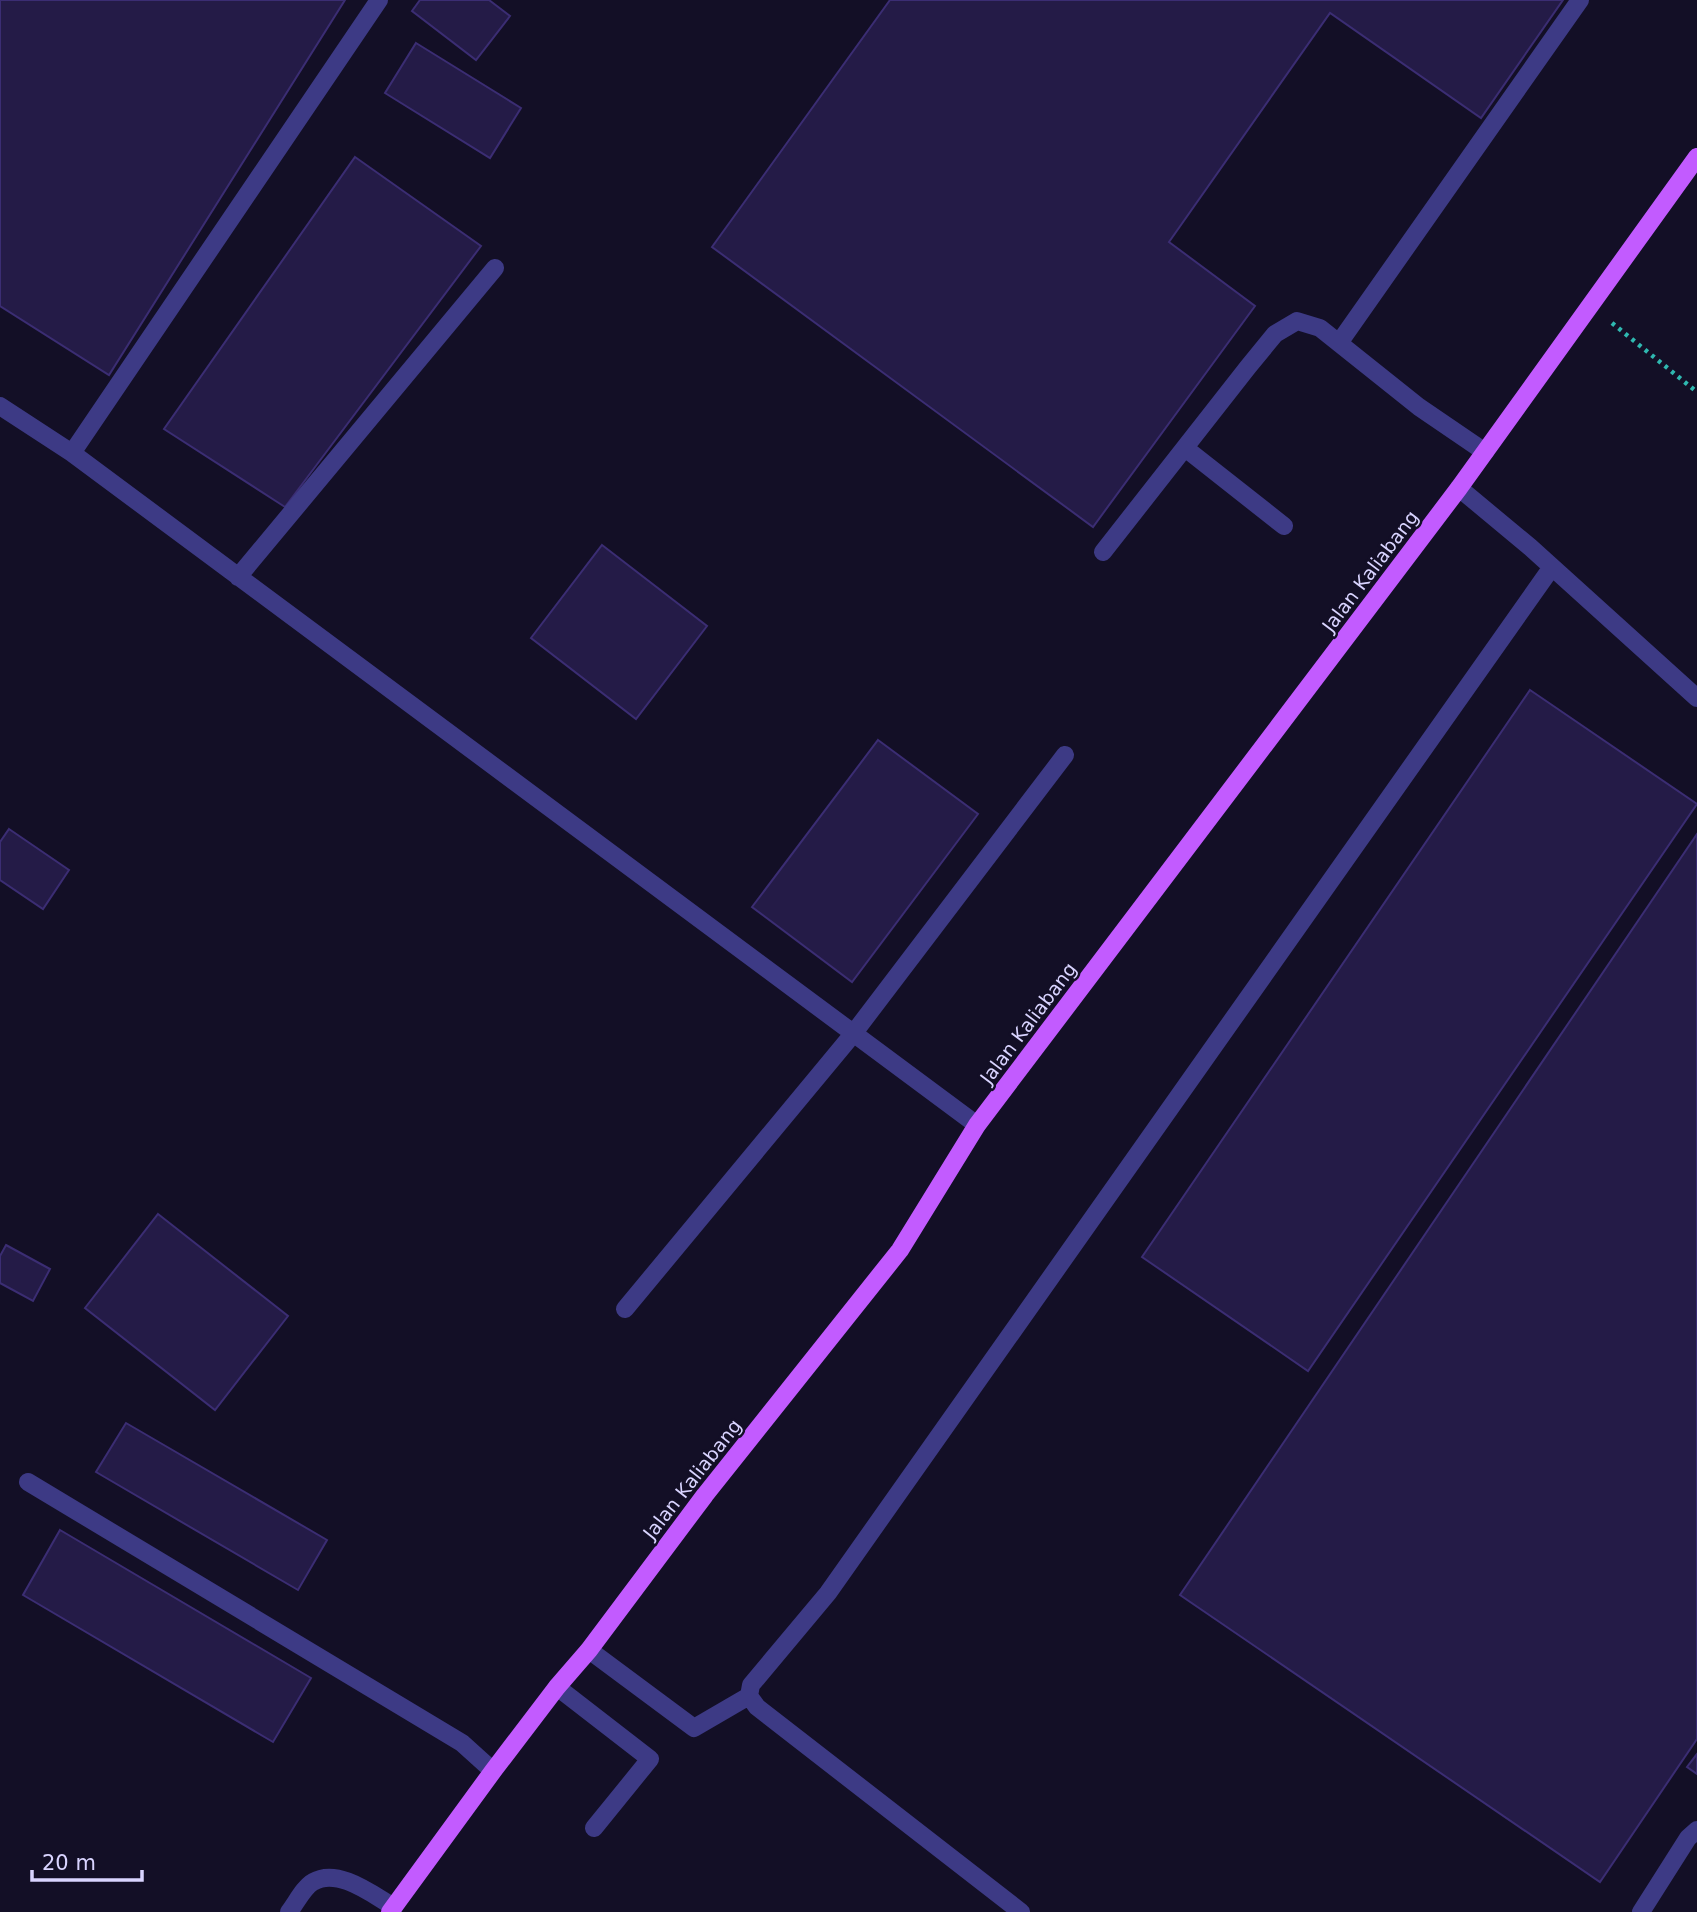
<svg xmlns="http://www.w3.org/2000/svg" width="1697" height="1912" viewBox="0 0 1697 1912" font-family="'DejaVu Sans',sans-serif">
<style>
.building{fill:#241b47;stroke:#3b2d73;stroke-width:2}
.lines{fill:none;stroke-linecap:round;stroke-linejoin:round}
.path{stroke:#2fb8b0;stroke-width:4.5;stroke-dasharray:3.5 5;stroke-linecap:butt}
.service{stroke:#3d3a85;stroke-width:18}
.primary{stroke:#c25bff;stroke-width:18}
.labels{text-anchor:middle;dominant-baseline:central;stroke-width:5;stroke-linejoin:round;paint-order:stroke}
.street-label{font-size:19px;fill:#d9d4ff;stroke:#130f26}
</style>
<rect width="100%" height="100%" fill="#130f26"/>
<!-- building -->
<path class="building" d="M0,0H345L109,375L0,306Z
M420,0H489L510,16L476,60L412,11Z
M890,0H1563L1481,118L1330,13L1169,242L1255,306L1093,527L712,247Z
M416,43L521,108L490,158L385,93Z
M355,157L481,246L285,507L164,429Z
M602,545L707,626L636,719L531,638Z
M1530,690L1697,804L1308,1371L1142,1257Z
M878,740L978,814L852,982L752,907Z
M9,829L69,870L43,909L0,880V842Z
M1697,834V1739L1600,1882L1180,1595Z
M158,1214L288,1316L215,1410L85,1308Z
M6,1245L50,1269L33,1301L0,1283V1256Z
M126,1423L327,1540L298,1590L96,1472Z
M60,1530L311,1678L273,1742L23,1595Z
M1697,1754V1774L1687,1767Z"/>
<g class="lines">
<!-- path -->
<path class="path" d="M1612,323L1697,392"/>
<!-- service -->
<path class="service" d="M1339,343L1580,0
M0,406L72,453L977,1125
M1185,448L1284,526
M72,453L379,0
M1459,488L1530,547L1697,698
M1103,552L1248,367L1275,334L1297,321L1320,328L1419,407L1485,452
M238,577L495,268
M625,1309L853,1034L1065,755
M28,1482L462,1743L493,1771
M589,1650L694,1728L749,1696
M557,1687L650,1759L594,1828
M289,1912C296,1903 304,1887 313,1882C338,1867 373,1895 394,1907
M1021,1912L757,1707L749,1696L751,1685L828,1593L1552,567
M1641,1912L1688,1838L1697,1830"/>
<!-- primary -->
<path class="primary" d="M390,1912L493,1771L557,1687L589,1650L705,1495L900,1250L977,1125L1459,488L1697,157"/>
</g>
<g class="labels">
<!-- street labels -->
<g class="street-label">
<text transform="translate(1370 571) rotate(-53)">Jalan Kaliabang</text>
<text transform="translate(1028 1023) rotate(-53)">Jalan Kaliabang</text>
<text transform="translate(692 1479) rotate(-52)">Jalan Kaliabang</text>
</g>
</g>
<!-- scale -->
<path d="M32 1870v10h110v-10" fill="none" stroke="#d9d4ff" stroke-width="3.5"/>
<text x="42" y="1870" font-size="21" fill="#d9d4ff" stroke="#130f26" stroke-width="5" paint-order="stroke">20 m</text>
</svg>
